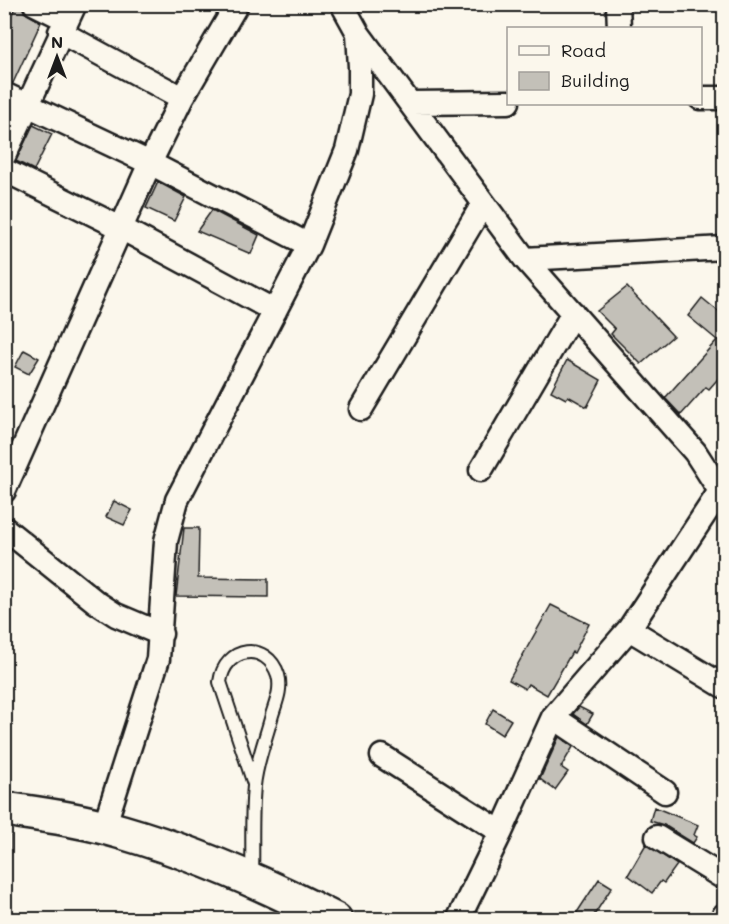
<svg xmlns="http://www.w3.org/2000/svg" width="729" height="924" viewBox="0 0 729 924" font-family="Mali,sans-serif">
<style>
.water{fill:#afaca5;stroke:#74726e;stroke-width:1.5}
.building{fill:#c3c0b8;stroke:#1c1c1c;stroke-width:1.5}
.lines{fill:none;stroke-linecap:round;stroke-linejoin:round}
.service-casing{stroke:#1c1c1c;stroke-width:16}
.minor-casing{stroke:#1c1c1c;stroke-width:27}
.secondary-casing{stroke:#1c1c1c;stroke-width:38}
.service{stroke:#fbf7ec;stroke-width:12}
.minor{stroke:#fbf7ec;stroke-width:22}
.secondary{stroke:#fbf7ec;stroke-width:33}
</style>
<rect width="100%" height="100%" fill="#fbf7ec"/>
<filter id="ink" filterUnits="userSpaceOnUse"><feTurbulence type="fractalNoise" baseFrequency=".0167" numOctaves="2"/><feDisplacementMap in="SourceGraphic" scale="12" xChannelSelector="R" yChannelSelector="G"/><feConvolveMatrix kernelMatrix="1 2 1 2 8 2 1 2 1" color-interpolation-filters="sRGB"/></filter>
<g filter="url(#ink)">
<!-- water -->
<path class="water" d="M4,836H11L8,920L4,919Z"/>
<!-- building -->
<path class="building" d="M17,4H22L24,12L41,22L13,83L4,81V29Z
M33,125L52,134L34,170L16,161Z
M158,182L186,197L174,221L146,208Z
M212,210L259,235L251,254L197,231Z
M627,287L673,336L641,364L611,334L615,329L597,311Z
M702,298L724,316V372L709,389L706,387L681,415L665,398L717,340L688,316Z
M24,350L39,358L29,374L15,367Z
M567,360L601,380L587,407L568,396L566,399L551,391Z
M114,501L132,510L124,525L106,517Z
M184,528H199L198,578L268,579V597L176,596Z
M551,605L589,624L574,653L572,652L547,695L528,684L525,689L509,680Z
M579,707L593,714L587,724L573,714Z
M493,709L511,720L502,735L485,724Z
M559,737L573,747L561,767L568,772L555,790L540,779Z
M654,807L698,825L694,835L697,837L693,843L664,825L650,821Z
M646,844L677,865L664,883L661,881L652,893L628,875Z
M599,879L612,887L591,920H572Z"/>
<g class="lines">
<defs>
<path id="service" d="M252,878C253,848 251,816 254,786C256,763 266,738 272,715C276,702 282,689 278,675C267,641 225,646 220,682L254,784"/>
<path id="minor" d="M35,4L67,20
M618,4L619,28
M60,32L182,98
M358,33L525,259L695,452L724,497
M4,94L150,163L309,245
M700,98H724
M411,103L508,102
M4,156L75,4
M4,170L121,228L275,311
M525,259L724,248
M361,409L483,204
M481,470L573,313
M4,491L150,163L182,98L237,4
M4,528L96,602L116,615L161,634
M629,629L723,686
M553,717L665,792
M382,756L501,832
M104,827L158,659L166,541L177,500L309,245L347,150L360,94V67L358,33L342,4
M657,837L724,878
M458,920L501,832L553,717L629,629L720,491
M721,920L724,915"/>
<path id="secondary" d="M4,809C38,814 72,818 104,827C183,848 262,882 335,920"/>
</defs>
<!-- service casing -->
<use href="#service" class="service-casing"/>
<!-- minor casing -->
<use href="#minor" class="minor-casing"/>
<!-- secondary casing -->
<use href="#secondary" class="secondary-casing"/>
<!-- service -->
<use href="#service" class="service"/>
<!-- minor -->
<use href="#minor" class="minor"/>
<!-- secondary -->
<use href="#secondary" class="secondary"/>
</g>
</g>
<!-- margin -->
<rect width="729" height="924" fill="none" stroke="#fbf7ec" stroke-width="24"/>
<rect x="12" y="12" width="705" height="900" fill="none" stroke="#1c1c1c" stroke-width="2" filter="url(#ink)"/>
<!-- legend -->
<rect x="507" y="27" width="195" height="78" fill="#fbf7ec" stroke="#a29f99" stroke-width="1.5"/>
<rect x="519" y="46" width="30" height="9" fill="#fbf7ec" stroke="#a29f99" stroke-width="1.5"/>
<text x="561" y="57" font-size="18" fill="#1c1c1c">Road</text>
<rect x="519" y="72" width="30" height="18" fill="#c3c0b8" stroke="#a29f99" stroke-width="1.5"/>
<text x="561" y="87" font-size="18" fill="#1c1c1c">Building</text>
<!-- north arrow -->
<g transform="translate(57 57)" stroke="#fbf7ec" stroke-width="4.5" paint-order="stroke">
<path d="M0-4.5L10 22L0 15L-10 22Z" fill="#1c1c1c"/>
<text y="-9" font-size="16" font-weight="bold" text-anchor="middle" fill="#1c1c1c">N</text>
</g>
</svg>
